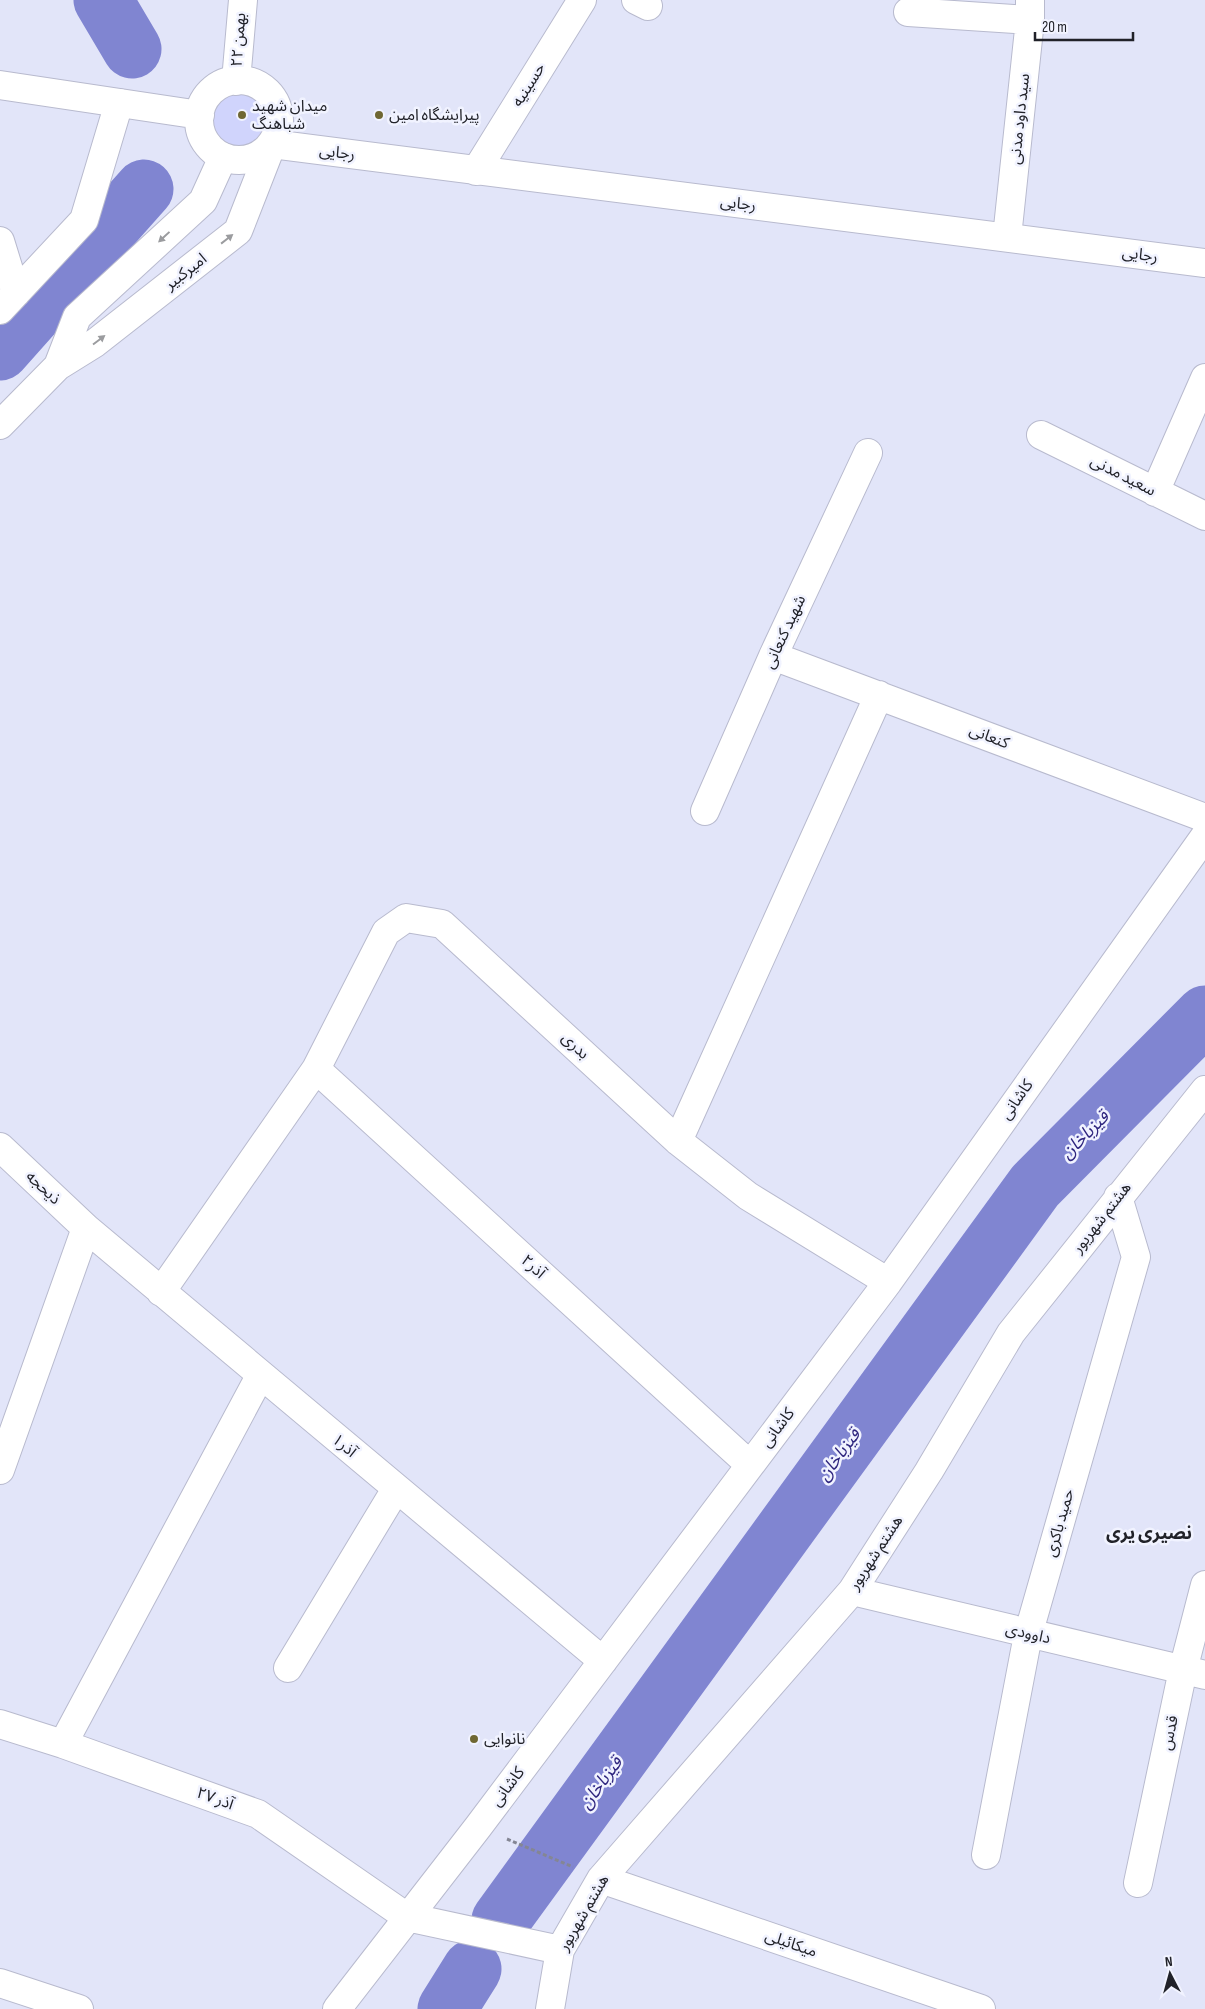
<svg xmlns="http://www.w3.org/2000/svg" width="1205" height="2009" viewBox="0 0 1205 2009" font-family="'Sofia Sans Condensed','Noto Sans Arabic',sans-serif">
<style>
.green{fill:#d0d4fc}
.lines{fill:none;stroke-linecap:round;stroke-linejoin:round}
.river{stroke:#8085d1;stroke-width:59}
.minor-casing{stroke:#b8bace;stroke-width:30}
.major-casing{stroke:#b8bace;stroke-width:30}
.path{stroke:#848694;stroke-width:3;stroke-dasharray:4 2.5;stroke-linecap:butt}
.minor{stroke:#fff;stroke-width:28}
.major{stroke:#fff;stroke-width:28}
.oneway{fill:#9b9c9f}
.poi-dot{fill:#6f6733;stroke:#f1f3ff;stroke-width:2}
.labels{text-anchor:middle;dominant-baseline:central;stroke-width:5;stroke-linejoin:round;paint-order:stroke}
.street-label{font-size:16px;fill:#212229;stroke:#f1f3ff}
.poi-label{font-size:16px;fill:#212229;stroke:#f1f3ff;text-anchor:start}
.water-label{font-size:18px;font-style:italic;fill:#2f267f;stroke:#f1f3ff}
.neighbourhood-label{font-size:18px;font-weight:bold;fill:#212229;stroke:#f1f3ff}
</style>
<rect width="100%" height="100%" fill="#e2e5f9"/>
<!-- green -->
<path class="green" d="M208 120a33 33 0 1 1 66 0a33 33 0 1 1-66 0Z"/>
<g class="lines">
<!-- river -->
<path class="river" d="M103,0L132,49
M0,351L144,189
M501,1920L1035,1186L1205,1015
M447,2009L472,1969"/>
<defs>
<path id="minor" d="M636,0L648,6
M908,12L1030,20
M476,171L582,0
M1007,237L1030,20V0
M0,241L16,293
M0,310L84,220L119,103
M58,366L77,317L203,201L223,157
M0,425L58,366L95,343L238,231L272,144
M1041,435L1205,516
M1155,492L1205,378
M773,656L1205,818
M705,811L773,656L868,453
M316,1069L750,1465
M678,1141L879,695
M0,1147L86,1228L603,1661
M161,1292L316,1069L386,932L406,918L442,924L678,1141L748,1196L888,1282
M0,1470L86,1228
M852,1591L1205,1675
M288,1668L396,1489
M0,1724L63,1744L258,1814L407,1917L560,1950
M63,1744L260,1376
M986,1855L1028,1635L1136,1257L1118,1197
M601,1879L981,2009
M1138,1883L1183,1670L1205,1585
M0,1983L79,2009
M337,2009L478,1827L888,1282L1205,836
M550,2009L560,1950L601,1879L852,1591L929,1471L1011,1333L1205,1090"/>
<path id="major" d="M199 120a40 40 0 1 1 80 0a40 40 0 1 1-80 0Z
M236,81L243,0
M0,85L200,115
M272,144L1205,263"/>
</defs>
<!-- minor casing -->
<use href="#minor" class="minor-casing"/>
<!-- major casing -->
<use href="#major" class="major-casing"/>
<!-- path -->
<path class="path" d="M507,1839L573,1867"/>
<!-- minor -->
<use href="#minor" class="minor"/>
<!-- major -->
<use href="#major" class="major"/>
</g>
<!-- one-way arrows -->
<defs><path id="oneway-solid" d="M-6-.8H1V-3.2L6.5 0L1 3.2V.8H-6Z" transform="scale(1.25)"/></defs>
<g class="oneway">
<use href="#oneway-solid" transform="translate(164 237) rotate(137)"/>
<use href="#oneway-solid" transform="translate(227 239) rotate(-38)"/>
<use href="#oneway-solid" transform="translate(99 340) rotate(-37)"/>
</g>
<!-- markers -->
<g class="poi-dot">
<circle cx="242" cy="115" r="5"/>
<circle cx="379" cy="115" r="5"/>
<circle cx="474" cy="1739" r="5"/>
</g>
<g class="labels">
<!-- street labels -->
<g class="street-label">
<text transform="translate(239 40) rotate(-86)">۲۲ بهمن</text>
<text transform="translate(529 85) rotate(-58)">حسینیه</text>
<text transform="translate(1020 119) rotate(-84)">سید داود مدنی</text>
<text transform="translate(337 153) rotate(7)">رجایی</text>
<text transform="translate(738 204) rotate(7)">رجایی</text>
<text transform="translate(1140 255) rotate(8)">رجایی</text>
<text transform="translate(186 272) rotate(-38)">امیرکبیر</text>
<text transform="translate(1123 476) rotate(27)">سعید مدنی</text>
<text transform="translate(785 632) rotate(-65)">شهید کنعانی</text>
<text transform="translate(989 737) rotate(21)">کنعانی</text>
<text transform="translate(575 1046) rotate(43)">بدری</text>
<text transform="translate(1017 1100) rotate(-55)">کاشانی</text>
<text transform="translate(43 1188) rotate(43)">ذیحجه</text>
<text transform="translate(1102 1218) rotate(-52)">هشتم شهریور</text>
<text transform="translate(533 1267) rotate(42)">آذر۲</text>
<text transform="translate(778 1428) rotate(-53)">کاشانی</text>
<text transform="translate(344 1446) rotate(40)">آذر۱</text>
<text transform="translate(1060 1523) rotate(-74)">حمید باکری</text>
<text transform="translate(876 1553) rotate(-57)">هشتم شهریور</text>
<text transform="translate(1028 1634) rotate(13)">داوودی</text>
<text transform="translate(1170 1733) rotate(-78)">قدس</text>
<text transform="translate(508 1787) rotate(-53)">کاشانی</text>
<text transform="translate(215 1799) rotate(20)">۲۷ آذر</text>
<text transform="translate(584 1913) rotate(-60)">هشتم شهریور</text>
<text transform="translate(791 1944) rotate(19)">میکائیلی</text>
</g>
<!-- poi labels -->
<g class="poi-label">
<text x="252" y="106">میدان شهید<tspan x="252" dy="18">شباهنگ</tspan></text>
<text x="389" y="115">پیرایشگاه امین</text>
<text x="484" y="1739">نانوایی</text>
</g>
<!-- water labels -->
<g class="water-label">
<text transform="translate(1085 1135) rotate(-45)">قیزباخان</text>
<text transform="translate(839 1455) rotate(-54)">قیزباخان</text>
<text transform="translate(601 1783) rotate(-54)">قیزباخان</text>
</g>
<!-- neighbourhood labels -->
<g class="neighbourhood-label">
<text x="1149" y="1533">نصیری یری</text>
</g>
</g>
<!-- north arrow -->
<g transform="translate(1170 1974) rotate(354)" stroke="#f1f3ff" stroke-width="4" paint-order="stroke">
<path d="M0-4L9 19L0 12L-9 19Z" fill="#212229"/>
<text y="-8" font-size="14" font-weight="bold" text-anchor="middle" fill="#212229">N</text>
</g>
<!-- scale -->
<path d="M1035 32v8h98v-8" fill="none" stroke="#212229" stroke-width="2.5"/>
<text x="1042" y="32" font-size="15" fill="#212229" stroke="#f1f3ff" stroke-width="4" paint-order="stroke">20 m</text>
</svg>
